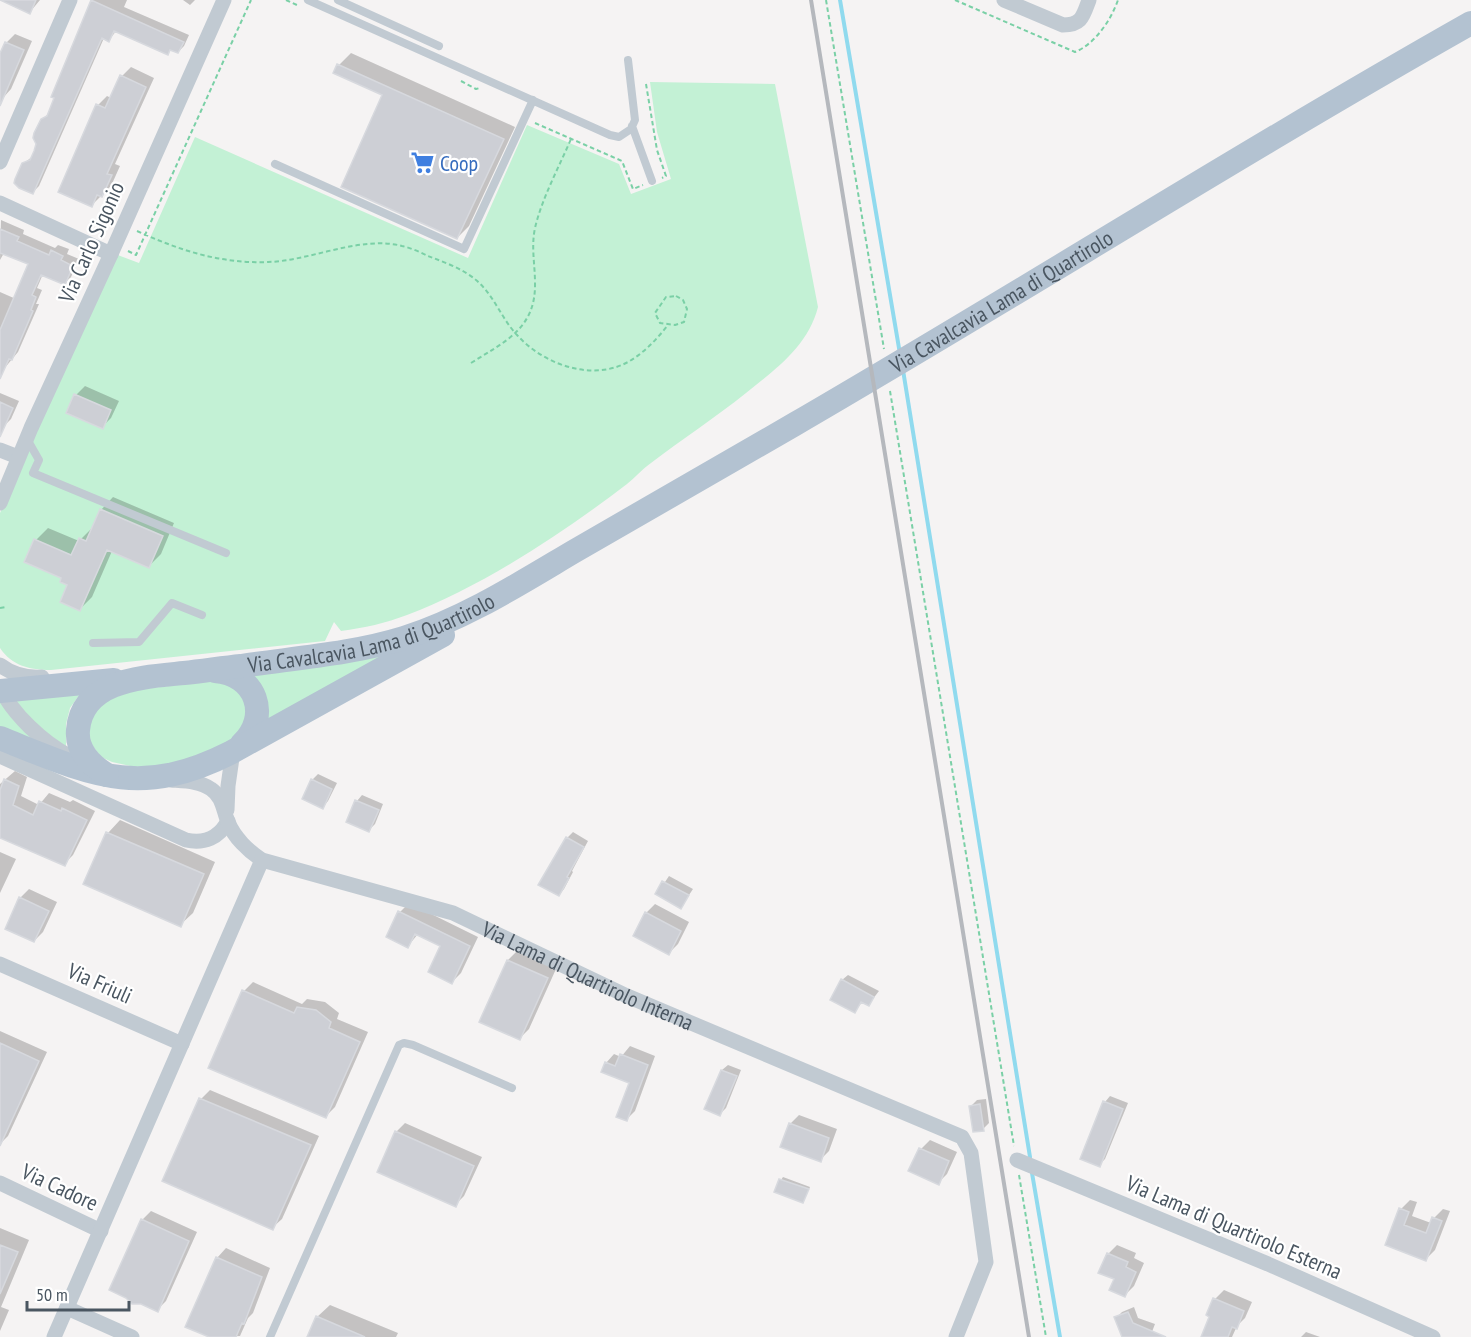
<svg xmlns="http://www.w3.org/2000/svg" width="1471" height="1337" viewBox="0 0 1471 1337" font-family="'PT Sans Narrow',sans-serif">
<style>
.green{fill:#c3f1d5}
.shadow{fill:#0003}
.lines{fill:none;stroke-linecap:round;stroke-linejoin:round}
.stream{stroke:#90daee;stroke-width:4}
.building{fill:#cdcfd5;stroke:#d7d9de;stroke-width:1.5}
.path{stroke:#7ad0a6;stroke-width:2;stroke-dasharray:4.5 3;stroke-linecap:butt}
.lane{stroke:#c1cad2;stroke-width:8}
.street{stroke:#c1cad2;stroke-width:15}
.primary{stroke:#b3c2d1;stroke-width:24}
.rail{stroke:#b5b8bd;stroke-width:4}
.labels{text-anchor:middle;dominant-baseline:central;stroke-width:4.5;stroke-linejoin:round;paint-order:stroke}
.shop-label{font-size:22px;fill:#366cbe;stroke:#fff;text-anchor:start}
.street-label{font-size:22px;fill:#4a5661;stroke:#fff}
</style>
<rect width="100%" height="100%" fill="#f5f3f3"/>
<!-- green -->
<path class="green" d="M650,82L775,84L818,307C808,346 776,369 746,393C715,418 682,439 651,463C642,469 635,478 627,484C563,533 483,586 407,615C386,623 364,628 341,631L334,622L325,641L51,670C30,670 12,666 0,648V513L115,254L139,263L195,137L468,258L527,125L619,164L631,194L671,179L657,132Z
M400,646L265,725L242,672Z
M212,681L230,684L243,698L248,716L240,734L219,747L190,760L164,766L135,767L112,762L101,757L87,738L90,711L117,692Z
M85,687L70,708L66,724V747L37,726L11,696Z
M0,701L41,743L0,730Z"/>
<!-- shadow -->
<path class="shadow" d="M18,0H40L30,12Z
M92,0H127L124,7L189,35L184,46L178,52L172,49L168,53L117,30L109,40L104,38L39,186L33,192L23,164L33,156L42,120L49,113L56,97L53,96Z
M183,0H195L190,5Z
M15,34L32,41L11,89L2,99L0,98V57L6,43Z
M351,53L515,127L469,226L457,238L384,94L339,65Z
M131,67L154,78L115,164L120,166L111,186L92,205L98,105L107,96L111,98L122,76Z
M1,220L24,230L23,234L55,248L58,245L69,249L67,254L79,259L71,277L64,284L43,274L37,288L42,290L36,304H39L18,352L3,370L0,369V292L16,299L30,264L4,253L0,260Z
M85,386L119,401L111,418L102,427L76,395Z
M0,393L19,401L11,419L4,426L0,424Z
M113,497L174,523L161,554L149,566L112,551L92,597L80,609L69,584L36,540L48,528L79,541L93,527L101,510Z
M15,771L27,777L21,796L39,805L49,793L70,802L73,800L95,811L73,855L64,864L0,837V784Z
M318,774L337,783L328,801L323,807L312,780Z
M362,795L383,804L375,824L369,830L348,821L357,801Z
M120,820L215,862L193,913L180,925L85,884L108,833Z
M573,832L588,841L572,871L573,872L564,889L559,895L567,838Z
M0,852L16,859L0,893Z
M669,876L693,889L681,907L657,894Z
M29,889L57,902L43,932L34,941L20,898Z
M409,903L478,937L461,973L452,982L442,946L418,934L408,946L400,912Z
M655,904L689,922L678,944L669,953L646,913Z
M517,951L556,969L529,1029L520,1038L481,1021L508,960Z
M848,975L879,991L869,1004L863,1001L855,1011L842,980Z
M253,982L302,1004L307,999L325,1002L339,1013L337,1019L368,1032L335,1107L326,1116L244,991Z
M0,1031L47,1052L8,1136L0,1144Z
M630,1046L655,1056L635,1111L627,1119L631,1082L606,1063L614,1054L621,1057Z
M728,1065L741,1070L726,1108L720,1114L722,1070Z
M210,1090L319,1136L282,1219L272,1228L164,1181L201,1099Z
M1110,1096L1128,1103L1105,1159L1099,1165L1105,1102Z
M986,1099L989,1123L983,1129L971,1106L977,1100Z
M799,1115L837,1129L829,1151L820,1160L790,1124Z
M405,1123L482,1157L464,1196L455,1205L396,1132Z
M930,1140L957,1152L947,1174L938,1183L921,1149Z
M783,1177L810,1187L803,1202L781,1180Z
M1410,1200L1417,1202L1412,1216L1431,1223L1434,1218L1443,1209L1450,1211L1435,1250L1426,1259L1387,1244L1401,1209Z
M151,1211L197,1232L166,1301L157,1310L142,1220Z
M0,1228L29,1240L1,1307L9,1310L0,1331Z
M1117,1245L1136,1253L1134,1258L1144,1263L1134,1286L1125,1295L1116,1279L1108,1254Z
M226,1248L270,1268L253,1313L248,1318L240,1336L212,1337L217,1258Z
M1224,1290L1252,1302L1245,1318L1237,1326L1232,1337H1203L1211,1316L1215,1299Z
M330,1305L398,1333L396,1337H309L317,1317Z
M1134,1307L1138,1318L1155,1324L1150,1337H1123L1116,1318L1122,1312Z
M1306,1332L1320,1337H1301Z"/>
<g class="lines">
<!-- stream -->
<path class="stream" d="M840,0L900,354
M903,370L1030,1157
M1032,1173L1060,1337"/>
</g>
<!-- building -->
<path class="building" d="M0,0H36L30,14Z
M91,0L184,42L178,53L170,50L168,55L114,31L109,42L102,38L33,194L19,188L14,183L15,179L22,163L30,160L34,151L36,144L33,138L34,133L41,119L47,116L54,98L51,97Z
M5,42L24,50L0,106V53Z
M337,64L504,139L457,239L341,187L382,95L333,73Z
M120,75L146,87L107,174L112,175L102,197L97,195L92,207L58,192L96,104L105,108Z
M0,229L19,237L17,241L49,255L51,250L63,256L61,260L73,266L65,285L41,275L32,295L36,297L31,310L33,311L12,360L9,359L0,379V330L28,264L0,253Z
M74,394L111,410L103,429L66,413Z
M0,402L13,408L0,437Z
M100,509L163,536L149,568L107,550L80,611L60,602L67,585L60,582L61,578L24,562L34,539L71,555L79,538L86,541Z
M4,779L19,786L13,805L33,815L39,801L61,811L62,808L87,820L65,866L0,838V790Z
M311,779L332,789L323,809L302,799Z
M355,800L379,810L369,832L346,822Z
M106,832L204,874L181,927L83,884Z
M566,837L584,847L567,877L569,878L559,896L538,885Z
M662,881L689,895L681,909L655,894Z
M19,897L49,911L34,942L5,929Z
M398,911L470,946L452,984L428,972L440,946L415,934L408,948L386,937Z
M645,912L681,931L669,955L633,936Z
M507,960L548,978L520,1040L479,1022Z
M841,979L874,997L869,1006L861,1002L855,1013L830,1000Z
M242,990L294,1013L297,1007L316,1010L331,1022L329,1028L360,1042L326,1118L208,1068Z
M0,1043L39,1061L0,1146Z
M620,1054L648,1065L627,1121L616,1117L629,1083L601,1072L605,1062L615,1066Z
M721,1070L737,1076L720,1116L704,1109Z
M199,1098L311,1145L273,1230L162,1181Z
M1103,1101L1123,1109L1100,1167L1080,1159Z
M980,1104L984,1131L973,1132L969,1106Z
M789,1123L829,1138L821,1162L780,1147Z
M395,1131L474,1166L456,1207L377,1172Z
M919,1148L949,1161L939,1185L908,1171Z
M779,1179L809,1189L803,1203L774,1192Z
M1399,1208L1409,1212L1404,1225L1426,1233L1432,1217L1442,1221L1426,1261L1385,1245Z
M141,1219L189,1241L158,1312L141,1304H132L126,1298L109,1290Z
M0,1245L18,1252L0,1294Z
M1107,1253L1128,1262L1126,1267L1136,1272L1125,1297L1109,1290L1114,1279L1098,1273Z
M216,1257L262,1277L244,1324L242,1323L236,1337H209L185,1327Z
M1213,1298L1244,1311L1237,1329L1232,1327L1228,1337H1201L1209,1317L1206,1315Z
M1128,1312L1133,1323L1166,1337H1122L1114,1317Z
M316,1316L365,1337H307Z"/>
<g class="lines">
<!-- path -->
<path class="path" d="M286,0L299,6
M826,0L884,349
M955,0L1075,52C1095,44 1111,20 1118,0
M461,81L476,89L480,88
M646,84L657,150L666,176L662,178
M535,123L622,161L633,189L643,185
M137,231C179,250 220,264 268,262C310,261 361,235 402,246C411,248 420,252 428,256C444,262 463,269 476,280C494,295 501,318 517,335C543,364 591,382 628,362C644,353 657,339 668,325
M128,251L136,255L251,0
M676,296L683,300L687,309L684,322L675,325L660,323L655,313L666,297Z
M471,363C504,342 536,329 535,283C535,264 531,247 535,228C542,198 559,167 571,139
M890,391L1014,1146
M0,608L6,607
M1019,1175L1046,1337"/>
<!-- lane -->
<path class="lane" d="M308,0L610,135L619,137L631,129L635,120L628,60
M338,0L439,46
M632,126L652,181
M275,164L464,249L533,100
M27,439L39,460L33,473L226,553
M93,643L139,642L172,603L202,615
M270,1337L399,1045L404,1043L413,1045L512,1088"/>
<!-- street -->
<g class="street">
<path d="M1004,0L1063,25C1082,25 1083,16 1089,0"/>
<path d="M0,162L70,0"/>
<path d="M0,203L111,254"/>
<path d="M0,450L18,457"/>
<path d="M0,503L31,428L111,254L224,0"/>
<path d="M0,665C13,675 26,678 42,677"/>
<path d="M0,687C12,714 44,743 69,756"/>
<path d="M0,756L186,840C204,844 219,838 228,821"/>
<path id="s1" d="M171,780C184,781 200,781 211,789C223,797 223,810 228,822C234,837 248,851 262,860L453,913L627,996L962,1137L971,1153L986,1262L956,1337"/>
<path d="M227,810L228,786L233,751"/>
<path d="M0,964L182,1044"/>
<path d="M1017,1160L1268,1264L1433,1337"/>
<path d="M0,1183L101,1231"/>
<path d="M67,1308L132,1337"/>
<path d="M54,1337L262,860"/>
</g>
<!-- primary -->
<g class="primary">
<path d="M215,671C256,674 271,716 242,744"/>
<path d="M0,691L114,680"/>
<path d="M0,738C88,773 137,800 230,753L443,635"/>
<path id="s2" d="M107,775C91,765 76,751 78,730C82,679 145,677 184,673C203,671 222,668 241,666C295,658 352,654 404,638C464,619 519,584 573,552C647,509 721,466 795,424C1022,292 1243,152 1471,23"/>
</g>
<!-- rail -->
<path class="rail" d="M811,0L1029,1337"/>
</g>
<!-- icons -->
<defs>
<symbol id="supermarket-bare" viewBox="-9 -9 18 18"><path d="M-6-5.5h2.5l.6 2H6L4.5 2H-2.5L-4.4-4H-6ZM-1.5 3.2a1.3 1.3 0 1 0 .1 0ZM3 3.2a1.3 1.3 0 1 0 .1 0Z" fill="#3f7fe0" stroke="#fff" stroke-width="2.5" paint-order="stroke"/></symbol>
</defs>
<g fill-rule="evenodd">
<use href="#supermarket-bare" x="406" y="146" width="33" height="33"/>
</g>
<g class="labels">
<!-- shop labels -->
<g class="shop-label">
<text x="440" y="163">Coop</text>
</g>
<!-- street labels -->
<g class="street-label">
<text transform="translate(91 242) rotate(-66)">Via Carlo Sigonio</text>
<text stroke="none"><textPath href="#s2" startOffset="1098">Via Cavalcavia Lama di Quartirolo</textPath></text>
<text stroke="none"><textPath href="#s2" startOffset="381">Via Cavalcavia Lama di Quartirolo</textPath></text>
<text stroke="none"><textPath href="#s1" startOffset="478">Via Lama di Quartirolo Interna</textPath></text>
<text transform="translate(100 983) rotate(24)">Via Friuli</text>
<text transform="translate(60 1187) rotate(25)">Via Cadore</text>
<text transform="translate(1234 1227) rotate(23)">Via Lama di Quartirolo Esterna</text>
</g>
</g>
<!-- scale -->
<path d="M27 1301v9h102v-9" fill="none" stroke="#4a5661" stroke-width="3"/>
<text x="36" y="1301" font-size="18" fill="#4a5661" stroke="#ffffff" stroke-width="4.5" paint-order="stroke">50 m</text>
</svg>
